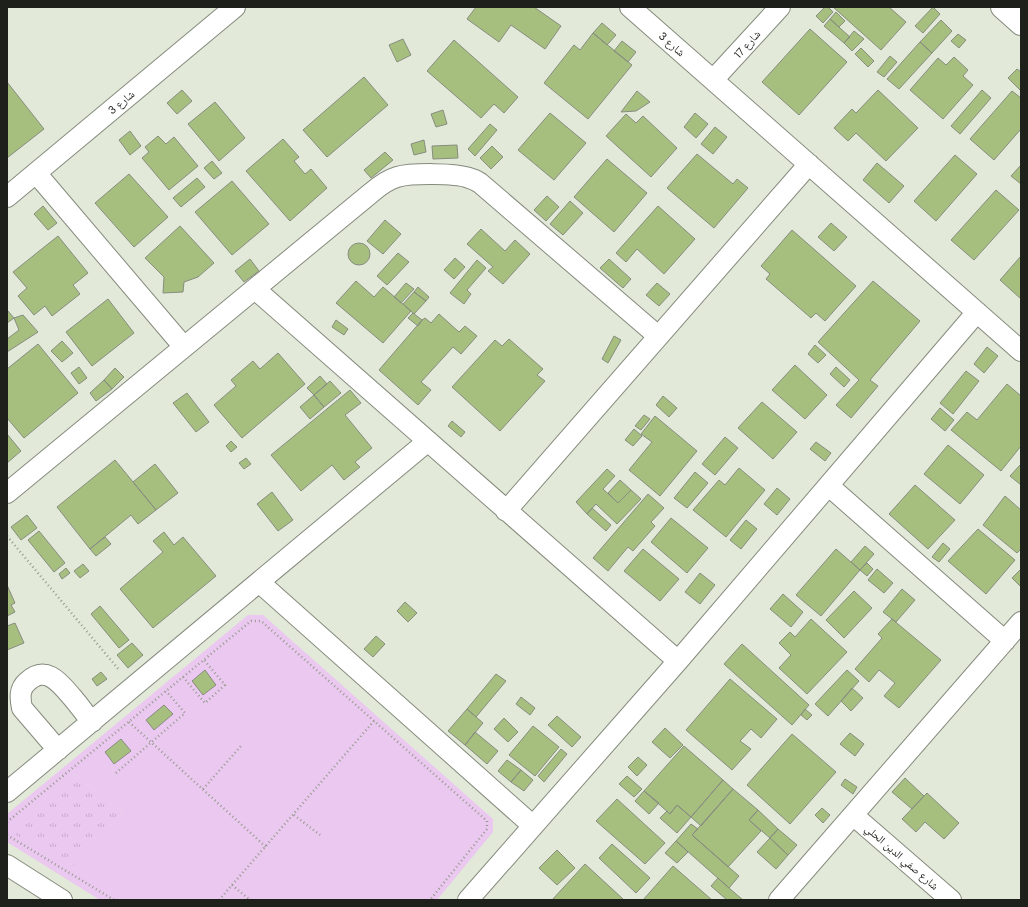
<svg xmlns="http://www.w3.org/2000/svg" width="1028" height="907" viewBox="0 0 1028 907" font-family="'DM Sans','Noto Naskh Arabic',sans-serif">
<style>
.park{fill:url(#park-tufts)}
.pitch{fill:#ebc8f0;fill-rule:evenodd}
.building{fill:#a6bf7f;stroke:#878d7f}
.lines{fill:none;stroke-linecap:round;stroke-linejoin:round}
.minor-casing{stroke:#858b7d;stroke-width:22}
.major-casing{stroke:#858b7d;stroke-width:24}
.path{stroke:#969b8f;stroke-width:2.5;stroke-dasharray:1 3;stroke-linecap:butt}
.minor{stroke:#fff;stroke-width:20}
.major{stroke:#fff;stroke-width:22}
.labels{text-anchor:middle;dominant-baseline:central;stroke-width:3;stroke-linejoin:round;paint-order:stroke}
.street-label{font-size:11px;fill:#1e201b;stroke:#fff}
</style>
<defs>
<pattern id="park-tufts" width="24" height="20" patternUnits="userSpaceOnUse"><rect width="24" height="20" fill="#ebc8f0"/><path d="M3 7l-1-3M5 7V3M7 7l1-3M15 17l-1-3M17 17v-4M19 17l1-3" fill="none" stroke="#c9accd"/></pattern>
</defs>
<rect width="100%" height="100%" fill="#e2e9d9"/>
<!-- park -->
<path class="park" d="M75,774L123,812L72,868L7,831Z"/>
<!-- pitch -->
<path class="pitch" d="M248,615H263L493,819V832L437,900H100L7,842V814ZM75,774L123,812L72,867L8,831Z"/>
<!-- building -->
<path class="building" d="M476,7H534L561,26L545,49L511,25L499,42L467,19Z
M825,7H828L833,12L823,23L816,16Z
M833,7H889L906,22L881,50Z
M933,7L940,14L923,33L915,26Z
M836,12L845,21L839,27L830,19Z
M830,19L850,37L844,43L824,26Z
M941,20L952,31L932,53L920,42Z
M602,23L616,35L607,45L593,33Z
M810,29L847,62L799,115L762,82Z
M854,31L864,39L852,51L844,43Z
M593,33L632,65L588,119L544,83L574,45L580,50Z
M958,34L966,40L959,48L951,41Z
M403,39L411,55L397,62L389,45Z
M454,40L518,97L504,113L494,104L481,118L427,71Z
M622,41L636,52L628,62L614,51Z
M920,42L932,53L899,89L887,79Z
M861,48L874,61L868,67L855,54Z
M890,56L897,62L884,77L877,72Z
M954,57L968,70L963,76L973,85L943,119L910,90L938,58L946,65Z
M1017,69L1021,72V88L1020,90L1008,78Z
M364,77L388,105L327,157L303,130Z
M7,82L44,129L7,158Z
M182,90L192,101L177,114L167,103Z
M878,90L918,128L886,161L856,133L848,141L834,128L852,109L856,113Z
M982,90L991,98L960,134L951,126Z
M637,91L650,102L636,111L621,112Z
M1012,91L1021,98V129L994,160L970,139Z
M215,102L245,138L219,161L188,124Z
M443,110L447,124L436,127L431,114Z
M550,113L586,143L554,180L518,150Z
M695,113L708,124L696,138L684,127Z
M626,114L636,123L643,116L677,148L651,177L606,136Z
M490,124L497,130L475,156L468,149Z
M715,127L727,137L713,154L701,144Z
M130,131L141,146L130,155L119,140Z
M158,136L166,144L174,137L198,166L169,190L142,158L149,152L145,147Z
M283,139L299,157L294,161L305,174L311,169L327,188L290,221L246,171Z
M424,140L426,152L414,155L411,144Z
M457,145L458,158L433,159L432,146Z
M492,146L503,157L491,169L480,158Z
M385,152L393,160L371,178L364,170Z
M697,154L733,184L737,179L748,188L714,228L667,188Z
M955,155L977,174L936,221L914,201Z
M607,159L647,193L614,232L574,197Z
M212,161L222,173L214,179L204,168Z
M877,163L904,186L889,203L863,180Z
M1021,165V184L1011,176Z
M129,174L168,217L134,247L95,203Z
M197,178L205,187L181,207L173,198Z
M232,181L269,224L232,255L195,212Z
M996,190L1019,210L974,260L951,240Z
M547,196L559,207L546,221L534,210Z
M570,201L583,213L563,235L550,224Z
M43,206L57,223L48,230L34,214Z
M658,206L695,239L664,274L637,249L626,262L616,253Z
M385,220L401,234L383,254L367,241Z
M831,223L847,237L834,251L818,237Z
M180,226L214,263L198,277L184,282L183,292L163,293L164,277L145,258Z
M481,229L505,251L515,240L530,254L503,284L488,271L493,267L467,244Z
M792,230L856,286L825,321L816,313L811,318L766,279L770,274L761,266Z
M58,236L88,273L73,285L80,294L52,316L45,306L34,315L18,296L27,288L13,272Z
M348 254a11 11 0 1 1 22 0a11 11 0 1 1-22 0Z
M398,253L409,262L387,285L377,276Z
M1021,256V299L1000,280Z
M455,258L465,267L454,279L444,270Z
M250,259L259,271L244,282L235,271Z
M609,259L631,279L623,288L600,268Z
M477,260L486,268L467,290L471,294L464,304L450,293Z
M356,281L374,297L383,287L411,311L383,343L336,303Z
M873,281L920,321L870,380L878,386L851,418L836,405L859,380L818,342Z
M406,283L414,289L401,303L394,297Z
M657,283L670,294L659,306L646,295Z
M418,287L429,297L426,301L414,292Z
M414,292L426,301L414,314L403,304Z
M108,299L134,333L92,366L66,332Z
M7,310L14,318L7,323Z
M413,313L422,320L418,326L408,318Z
M439,314L459,332L465,326L477,336L461,354L453,347L421,382L431,390L418,405L379,370L422,320L425,318L431,323Z
M23,315L38,332L7,352V339L19,330L14,318Z
M336,320L348,329L344,335L332,327Z
M614,336L621,340L608,363L602,359Z
M509,339L543,369L537,375L545,381L500,431L452,387L495,340L502,346Z
M62,341L73,353L62,362L51,351Z
M38,344L78,393L24,438L7,418V369Z
M815,345L826,355L818,363L808,354Z
M987,347L998,356L984,373L974,364Z
M278,353L305,384L242,438L214,405L236,386L231,380L253,361L260,369Z
M795,365L827,395L805,419L772,390Z
M79,367L87,378L79,384L71,373Z
M836,367L850,380L844,387L830,374Z
M115,368L124,377L112,389L104,380Z
M966,371L979,381L953,414L940,403Z
M320,376L327,384L314,395L307,388Z
M104,380L112,389L96,401L90,393Z
M330,381L341,393L324,407L314,395Z
M1007,384L1021,396V446L1001,471L951,430L967,412L977,420Z
M350,390L361,403L345,415L372,448L355,462L360,467L344,480L332,465L301,491L271,455Z
M187,393L209,422L196,432L173,403Z
M314,395L324,407L310,419L300,407Z
M663,396L677,408L669,417L656,405Z
M762,402L797,432L773,459L738,428Z
M940,408L954,420L945,431L931,419Z
M644,415L650,419L641,430L635,426Z
M655,416L697,451L660,496L629,470L652,442L641,434Z
M452,421L465,432L461,437L448,426Z
M634,429L642,436L633,446L625,440Z
M7,434L21,451L7,463Z
M725,437L738,448L715,475L702,464Z
M231,441L237,447L231,452L226,446Z
M816,442L831,453L825,461L810,449Z
M948,445L984,475L960,504L924,474Z
M246,458L251,464L244,469L239,463Z
M115,460L156,510L138,524L131,515L90,549L57,507Z
M155,464L178,493L156,510L133,482Z
M1021,464V485L1010,476Z
M739,468L765,490L726,537L693,510L719,480L725,485Z
M607,469L615,476L603,489L618,503L631,490L641,499L617,524L596,504L587,514L576,502Z
M695,472L708,483L687,508L674,498Z
M620,480L631,490L618,503L608,493Z
M915,485L955,520L928,549L889,514Z
M777,488L790,499L777,515L764,504Z
M272,492L293,520L278,531L257,504Z
M648,494L664,508L651,522L655,526L633,551L628,547L608,571L593,558Z
M1005,496L1021,510V549L1017,553L983,525Z
M592,508L611,525L606,531L587,514Z
M27,515L37,528L21,540L11,527Z
M671,518L708,548L687,573L651,542Z
M746,520L757,529L741,549L730,540Z
M978,529L1015,560L986,594L948,561Z
M39,531L65,563L54,572L28,540Z
M164,532L174,545L183,537L216,576L153,628L120,589L163,552L153,541Z
M105,537L111,544L96,556L90,549Z
M943,543L950,549L939,562L932,557Z
M865,546L874,554L860,570L851,562Z
M643,549L679,579L660,601L624,571Z
M836,549L860,570L821,616L796,595Z
M867,563L873,569L867,576L860,570Z
M83,564L89,571L80,578L74,571Z
M66,568L70,573L62,579L59,574Z
M877,569L893,583L884,593L868,580Z
M1021,569V587L1012,578Z
M700,573L715,585L700,604L685,592Z
M7,585L15,603L11,605L15,612L7,616Z
M902,589L915,600L896,622L883,612Z
M854,591L872,608L844,638L826,620Z
M783,594L803,612L791,627L770,609Z
M405,602L417,613L408,622L397,611Z
M100,606L129,640L119,648L91,614Z
M811,619L847,652L807,694L779,668L791,655L779,643L790,632L795,637Z
M892,619L941,660L899,708L884,696L895,683L879,670L869,682L855,669L882,638L878,634Z
M15,623L24,643L7,650V626Z
M376,636L385,644L373,657L364,649Z
M132,643L143,655L128,668L117,655Z
M742,644L809,705L792,725L724,664Z
M205,670L216,685L203,695L192,681Z
M847,670L859,681L828,716L815,704Z
M101,672L107,679L97,686L92,679Z
M496,674L506,681L476,717L467,709Z
M730,679L777,719L761,738L751,729L740,741L751,749L732,770L686,730Z
M852,688L863,698L851,711L841,701Z
M521,697L535,708L530,715L516,704Z
M164,705L173,714L154,730L146,720Z
M467,709L483,723L465,745L448,731Z
M805,709L812,715L807,720L801,715Z
M557,716L581,737L572,747L548,725Z
M504,718L518,732L508,742L494,729Z
M533,726L559,747L535,776L509,755Z
M665,728L683,745L670,758L652,742Z
M475,732L498,751L487,764L465,745Z
M850,733L864,744L855,756L840,744Z
M792,734L836,772L790,824L747,785Z
M121,739L131,751L114,764L105,752Z
M684,746L723,780L691,817L677,805L670,814L644,791Z
M561,749L567,754L544,782L538,776Z
M638,757L647,765L637,776L628,767Z
M507,760L521,770L511,782L498,771Z
M521,770L533,780L524,791L511,782Z
M627,776L642,789L634,797L619,784Z
M905,778L924,796L912,809L892,792Z
M845,779L857,787L853,794L841,785Z
M723,780L733,789L701,826L691,817Z
M733,789L758,810L749,820L761,831L728,867L692,835Z
M644,791L659,803L649,814L635,801Z
M927,793L959,823L944,839L925,822L916,832L902,819Z
M617,799L665,843L645,864L596,821Z
M677,805L691,817L677,833L660,818L667,811L670,814Z
M822,808L830,815L823,823L815,815Z
M758,810L778,829L770,838L749,820Z
M691,824L698,829L692,835L739,876L729,888L676,841Z
M778,829L797,845L788,855L770,838Z
M770,838L788,855L776,869L757,852Z
M676,841L688,852L677,863L665,853Z
M612,844L650,878L636,893L599,858Z
M557,850L575,868L557,885L539,868Z
M585,864L623,899L622,900H552Z
M673,866L712,900H643Z
M718,878L729,888L743,900H727L711,886Z"/>
<g class="lines">
<defs>
<path id="minor" d="M630,7L1021,351
M713,80L780,7
M36,173L184,347
M7,197L235,7
M255,289L678,661
M829,486L1005,641
M7,493L371,193C379,186 387,180 397,177C411,173 456,173 469,178C473,179 477,181 480,183L658,336
M506,511L809,164
M259,582L532,825
M58,750L22,708C20,698 19,689 27,682C46,664 60,683 72,697C79,705 85,714 92,722
M7,792L428,441
M853,815L951,900
M7,865L62,900
M468,900L678,661L977,312
M779,900L1021,622"/>
<path id="major" d="M1002,7L1021,24"/>
</defs>
<!-- minor casing -->
<use href="#minor" class="minor-casing"/>
<!-- major casing -->
<use href="#major" class="major-casing"/>
<!-- path -->
<path class="path" d="M7,536L120,671
M183,677L205,703L225,685L204,660
M129,722L266,847
M116,773L185,713L166,691
M203,789L241,746
M294,815L320,835
M7,822L251,621H261L487,821V829L430,900
M7,835L114,900
M232,885L250,900
M219,900L374,721"/>
<!-- minor -->
<use href="#minor" class="minor"/>
<!-- major -->
<use href="#major" class="major"/>
</g>
<g class="labels">
<!-- street labels -->
<g class="street-label">
<text transform="translate(672 44) rotate(41)">شارع 3</text>
<text transform="translate(747 44) rotate(-48)">شارع 17</text>
<text transform="translate(121 102) rotate(-40)">شارع 3</text>
<text transform="translate(902 857) rotate(41)">شارع صفي الدين الحلي</text>
</g>
</g>
<!-- border -->
<rect width="1028" height="907" fill="none" stroke="#1e201b" stroke-width="16"/>
</svg>
